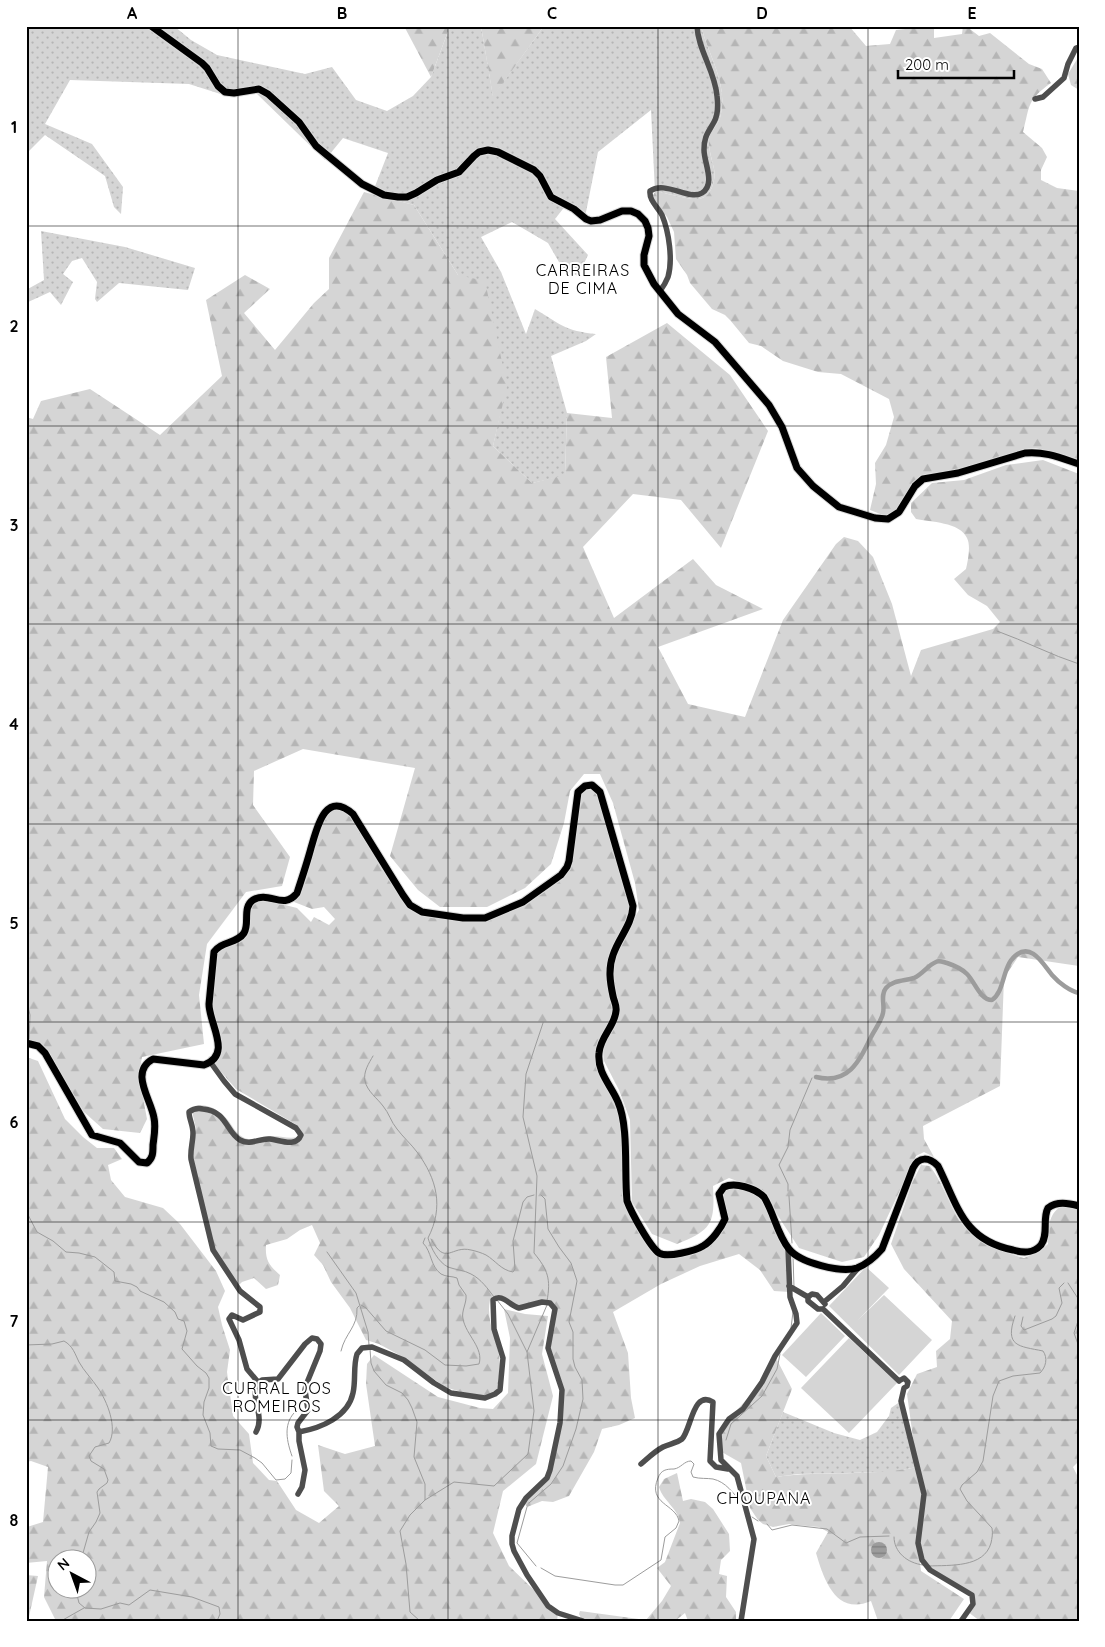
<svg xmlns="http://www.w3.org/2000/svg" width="1105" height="1647" viewBox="0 0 1105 1647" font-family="Quicksand,sans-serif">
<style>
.grass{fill:url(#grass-dots)}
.forest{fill:url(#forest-firs);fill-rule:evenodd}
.pitch{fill:#d5d5d5}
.water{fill:url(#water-rules)}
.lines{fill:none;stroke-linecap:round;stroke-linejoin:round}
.stream{stroke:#9c9c9c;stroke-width:1}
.canal{stroke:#9c9c9c;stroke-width:4.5}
.major-casing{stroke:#dbdbdb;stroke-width:9}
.minor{stroke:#4e4e4e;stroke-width:5.5}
.major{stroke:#000;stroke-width:7}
.grid{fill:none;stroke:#000;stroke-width:1;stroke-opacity:0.55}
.labels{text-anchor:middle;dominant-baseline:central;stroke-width:4;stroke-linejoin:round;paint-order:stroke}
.neighbourhood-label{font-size:16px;letter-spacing:1px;fill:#000;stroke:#fff}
.neatline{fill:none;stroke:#000;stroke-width:2}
.grid-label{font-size:16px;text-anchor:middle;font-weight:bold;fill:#000}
</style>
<defs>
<pattern id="grass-dots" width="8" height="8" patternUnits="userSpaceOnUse" patternTransform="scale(1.25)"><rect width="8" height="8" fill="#d5d5d5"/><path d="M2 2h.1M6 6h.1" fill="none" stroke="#b5b5b5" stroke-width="1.8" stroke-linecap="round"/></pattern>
<pattern id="forest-firs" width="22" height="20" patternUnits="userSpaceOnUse" patternTransform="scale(1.25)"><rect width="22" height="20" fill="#d5d5d5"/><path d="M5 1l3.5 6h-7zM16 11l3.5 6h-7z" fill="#b5b5b5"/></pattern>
<pattern id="water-rules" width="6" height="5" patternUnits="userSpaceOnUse" patternTransform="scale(1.25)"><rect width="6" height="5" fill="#9c9c9c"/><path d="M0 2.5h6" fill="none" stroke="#7d7d7d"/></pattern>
</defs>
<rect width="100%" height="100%" fill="#fff"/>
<!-- grass -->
<path class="grass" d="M26,26H174L191,40L217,55L305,74L332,67L356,100L387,111L413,96L431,77L450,26H481L493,96L544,26H701C709,57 729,85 720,118C718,125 710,131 709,138C708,148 712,159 714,169C716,179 712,198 698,199C690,200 669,194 660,192H655L651,110L598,152L584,222L566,205L555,219L588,255L578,276L563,269L548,243L512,222L481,237L501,272L526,334L535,309C560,324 565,331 596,334L586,341L551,356L567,413L565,476L532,483L493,446L506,386L458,275L414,205L372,194L388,153L343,138L325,160L255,92L230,97L189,84L70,80L45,124L92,144L123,187L121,214L114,207L105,176L45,135L26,154Z
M41,231L125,247L195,268L188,290L119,283L97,302L95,299L97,282L82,258L72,261L63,274L73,282L61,305L50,292L26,303V290L44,280Z
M901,1401L917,1467L892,1472L798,1474L776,1477L766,1456L783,1412L834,1433L860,1440L877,1432L889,1416L891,1408Z"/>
<!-- forest -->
<path class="forest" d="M404,26H450L431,77Z
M481,26H544L493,97Z
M701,26H849L866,46L890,44L896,30L934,26V38L962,34L963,26H966L979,36L990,33L1029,64L1042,69L1051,83C1027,100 1030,105 1023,132L1042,148L1047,157L1041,170V180L1057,188L1079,191V462L1036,448L1025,449L952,472L925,474L919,477L898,511L888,517L870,510L876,484L875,463L886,445L894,417L889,399L841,374L818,372L783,361L761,346L749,343L730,320L725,315L712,309L690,283L687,275L676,259L674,232L667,217L652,197L655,192H660C669,194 690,200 698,199C712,198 716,179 714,169C712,159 708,148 709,138C710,131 718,125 720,118C729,85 709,57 701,26Z
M1079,56V90L1071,85L1068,74Z
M364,192L414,205L458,275L485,281L507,386L493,446L532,483L565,475L567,413L612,418L606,357L667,323L730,375L768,431L721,548L681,500L633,494L583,547L614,618L693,559L716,585L763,609L658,647L688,704L745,717L783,620L836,544L844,537L858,541L873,557L892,604L911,676L921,650L993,629L1000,622L987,606L968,595L954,579L966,569C968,560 971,546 967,538C960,522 930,522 916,519L911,512V503L932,483L964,480L1006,465L1043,460L1079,474V966L1018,957L1004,978L1000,1086L923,1126L924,1139L934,1157L924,1152L916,1156L879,1235L864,1257L842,1262L799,1248L761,1190L729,1178L713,1186C715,1224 712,1230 677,1244L652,1234L632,1202L630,1120L619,1090L604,1061L602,1041L598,1059L619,1104L630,1210L648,1239L664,1256L698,1248L724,1222L719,1199L724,1187L752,1189L768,1203L785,1236L790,1292L774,1291L760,1270L739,1254L700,1266L661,1284L613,1312L628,1353L631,1398L635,1418L619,1425L602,1429L594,1452L569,1496L553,1502L542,1501L527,1507L523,1501L547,1478L560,1423L562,1390L548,1348L554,1315L550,1303L519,1308L505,1301L492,1299L490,1300C485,1323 500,1343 500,1365C500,1373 498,1381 497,1389L489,1396L464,1393L445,1387L403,1357L379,1344L366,1340L350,1308L331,1282L323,1265L314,1255L320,1243L312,1225L300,1230L287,1239L266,1245C265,1260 269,1265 280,1275L278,1285L266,1289L254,1278L242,1282L238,1286L212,1247L190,1156L196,1129L192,1111L195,1106C206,1103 218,1109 226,1118C231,1123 234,1131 241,1136C251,1143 260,1136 271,1136C280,1136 289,1139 298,1137L295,1124L236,1089L208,1057L217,1054L219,1049L209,1011L214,952C228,944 243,939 247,923C249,912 248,910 254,899H274L285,905L297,908L311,922L314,917L329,925L335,919L324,907L312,909L289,900L297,893L322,816L336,806L353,814L410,905L428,914L492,915L507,909L567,867L578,797L585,786L600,792L633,906L614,954L639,910L635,883L613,803L600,774H584L570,791L564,823L551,864L525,888L487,907H440L418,890L390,856L415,768L303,749L254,771L253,805L290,857L282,886L246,892L207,944L199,995L204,1044L142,1057L139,1076L147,1119L140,1133L103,1129L84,1112L48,1053L26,1044V417L33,419L41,401L90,389L160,435L222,376L206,300L245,275L270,289L244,313L275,350L314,303L329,289V258Z
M26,1057L38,1061L65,1119L83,1137L97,1148H114L122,1159L108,1165L111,1180L125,1197L163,1208L180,1224L216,1271L225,1291L218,1307L222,1325L230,1350L227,1372L233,1416L249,1434L253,1463L269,1480L277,1481L296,1510L319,1523L339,1506L324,1491L318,1445L345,1454L375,1446L366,1384L367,1364L374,1355L438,1397L480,1408L493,1409L508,1393L510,1338L504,1309L525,1314L548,1316L542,1354L553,1396L536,1464L503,1491L493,1533L509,1566L558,1613L557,1621H56L44,1597L47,1561L26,1563L27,1527L43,1522L48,1467L31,1461L26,1462ZM58,1560H88V1590H58Z
M921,1165L930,1166C941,1181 947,1198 956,1215C969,1239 999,1251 1024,1258L1039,1252L1048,1244C1049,1227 1047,1216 1062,1205L1079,1207V1461L1073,1467L1079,1479V1621H980L968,1612L972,1595L930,1570L919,1555L921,1571L964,1599L949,1621H878L871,1601C836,1616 824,1580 816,1553L828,1532L819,1527L797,1525L789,1524L773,1527L763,1524L758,1520L750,1508L741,1463L720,1451L719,1434L729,1419L762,1382L775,1356L792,1389L766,1456L776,1477C823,1470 871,1477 917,1467L907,1394L917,1374L937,1367L936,1351L950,1339L952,1321L904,1269L891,1244L912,1183Z
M677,1473L683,1501L691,1499L705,1502L713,1509L729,1534L730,1551L721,1560L719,1574L727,1576L726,1597L736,1612V1621L723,1619L688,1621L685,1613L675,1621L582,1620L579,1614L580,1611L646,1620L662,1601L671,1586L657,1568L665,1562L680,1523C678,1508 663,1501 659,1487L664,1479Z
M26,1575L38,1576L28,1621H26Z"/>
<!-- pitch -->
<path class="pitch" d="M866,1267L889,1288L858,1320L884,1295L932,1340L899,1375L829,1306Z
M821,1313L845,1336L806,1377L782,1355Z
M849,1338L897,1383L849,1433L801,1388Z"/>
<!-- water -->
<path class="water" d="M871 1550a8 8 0 1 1 16 0a8 8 0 1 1-16 0Z"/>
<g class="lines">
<!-- stream -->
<path class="stream" d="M997,631C1025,641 1051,655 1079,664
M26,998L30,1015L29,1041
M543,1023L526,1074L523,1117L537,1176L534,1253C548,1270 551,1279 547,1301
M373,1056C369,1063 363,1072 365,1081C367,1091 377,1098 383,1106C389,1113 391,1122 397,1129C403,1137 411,1144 417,1152C437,1179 444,1207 428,1238C431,1248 438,1262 448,1267C456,1270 464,1270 471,1274C481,1279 488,1289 494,1297
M26,1059L28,1047
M788,1191V1184L779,1165L788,1147L790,1130L812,1078
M789,1196L792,1243
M26,1211L37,1232L53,1241L66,1252L79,1253L95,1257L114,1272L115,1281L131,1284L137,1287L140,1291L164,1302L175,1312L178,1319L184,1321L187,1331L182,1349L197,1366L206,1373L209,1378V1388L204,1402L203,1415L210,1433L211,1446L218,1449L240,1450L255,1458L262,1463L276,1480L285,1479L291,1473L292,1460
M431,1239C446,1267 451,1245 471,1250C476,1251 482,1253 486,1255C496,1261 501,1270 513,1272L515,1269L513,1241L523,1202L527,1197L534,1195
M327,1252L356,1293L368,1332L369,1345
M793,1256L794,1287
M1068,1283L1079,1300
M497,1300L508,1314L527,1352
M361,1305L366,1308L386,1331L425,1350L445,1365L466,1366L479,1364C484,1348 466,1335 463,1319C461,1311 467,1303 466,1295L459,1285L457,1278C452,1276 446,1277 441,1274C430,1266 432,1252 423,1243L425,1238
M1023,1317L1021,1326L1024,1330L1052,1319L1056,1316L1062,1303L1059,1288L1064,1283
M1079,1318L1074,1333L1079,1347
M791,1328L793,1312
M26,1345L52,1344L64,1341C73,1346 75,1354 79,1362C84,1371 92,1379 98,1388C107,1401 118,1428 109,1443L95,1447L89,1456L91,1461L104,1469L108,1480L107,1483L99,1489L97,1492L100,1513L96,1522L89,1532L81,1560
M370,1349L371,1363L374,1371L386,1385L402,1393L408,1400L412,1408L417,1422L414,1457L425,1484V1500L410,1515L400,1531L406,1564L410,1612L420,1621
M341,1351C345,1333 358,1327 357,1308L359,1306
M726,1440L731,1424L762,1396L777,1369L780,1354
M292,1456C287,1442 283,1425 294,1413
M425,1500L454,1482L494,1486L528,1454L534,1411L527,1352L547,1305
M529,1503L551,1484L563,1466L576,1429L583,1399L582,1380L575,1367L573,1359V1332L569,1322L577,1281L571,1263L559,1247L548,1229L545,1199L541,1195
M527,1507L517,1543L536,1566
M752,1517L758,1521
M767,1524L772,1530L792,1525L827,1529L846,1543L860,1537L889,1536
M894,1537C894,1552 907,1563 923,1565
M929,1566C950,1565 984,1568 991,1543C992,1538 993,1534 992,1528L967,1501L960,1489L962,1485L977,1472L983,1461L993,1396L999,1381L1013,1376L1040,1373C1046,1367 1048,1358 1043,1351C1019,1346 1004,1347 1015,1316
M541,1568L555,1576L615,1585H623L661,1560L665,1537L676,1528L679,1521C676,1504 647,1504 658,1478C661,1470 666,1469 674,1469C681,1468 684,1461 691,1461L694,1464L691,1472L693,1477C700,1479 707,1478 713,1479C726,1482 733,1493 741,1502
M80,1590L77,1595L79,1603L85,1608L101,1609L120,1603L129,1605L150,1590L192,1597L219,1607L220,1614L217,1621
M61,1621L84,1608"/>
<!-- canal -->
<path class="canal" d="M816,1077C848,1085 859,1062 871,1037C875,1029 881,1022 883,1013C885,1005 880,995 886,988C893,980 905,981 914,978C923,974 928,965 936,962C939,960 943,962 947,963C953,965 962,969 967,974C975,982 980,1000 992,1000C1005,991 1002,967 1015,956C1032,941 1044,966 1053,976C1059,983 1070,991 1079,993"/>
<defs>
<path id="major" d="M151,26L202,63L207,68L218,86L225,92L234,93L259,89L268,94L299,122L316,146L362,184L384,195L398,197H407L416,193L437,180L459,172L474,156L479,152L488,150L498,152L534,170L540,176L551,197L574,209L586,219L591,221L600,220L622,211H631L638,214L645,221L648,228L649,236L644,255V265L654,284L678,314L715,342L769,405L782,427L797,468L813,486L839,507L875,518L888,519L899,512L915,486L923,479L958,473L1025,453C1045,451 1061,458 1079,464
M26,1043L38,1046L45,1053L92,1135L120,1143L139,1162L147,1163C153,1158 153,1153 153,1145C154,1137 156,1127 154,1118C151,1099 129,1072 153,1059L204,1065C233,1055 209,1024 209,1004L214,952C221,941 237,944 244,933C250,924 242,907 253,900C269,890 283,911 297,893C302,878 307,863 311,848C317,828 325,789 353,814L403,895L410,905L422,912L463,918H485L523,902L561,875L567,867L569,861L578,792L585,786L592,785L600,792L633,906C632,925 619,937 613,955C608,969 610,982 613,996C614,1001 617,1006 616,1011C615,1026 600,1037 599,1053C597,1073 611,1085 618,1102C629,1127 624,1172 627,1201C631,1212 650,1247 659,1253C667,1258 695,1251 703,1246C712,1241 721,1228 725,1219L719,1194L724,1187C735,1182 755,1188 764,1197C774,1213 777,1234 789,1249C800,1263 841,1273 857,1268C867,1264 875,1257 882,1249L913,1168C919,1156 929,1157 938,1166C958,1206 963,1240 1013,1250C1023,1253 1033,1254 1041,1245C1049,1234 1042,1219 1048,1208C1057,1201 1068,1203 1079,1206"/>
</defs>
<!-- major casing -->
<use href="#major" class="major-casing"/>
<!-- minor -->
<path class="minor" d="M1035,99L1043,97L1064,78L1068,64L1076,48L1079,47
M660,291C663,287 666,282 668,277C673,260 669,232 662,215C658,207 649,201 650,191C665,180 689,201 702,193C716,184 704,163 704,150C704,136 708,133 714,122C718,115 718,104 717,96C715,71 698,50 697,26
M211,1063L224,1081L235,1094L296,1128L301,1135C296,1148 280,1140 270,1139C259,1138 251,1146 240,1140C226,1132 227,1111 203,1109C198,1108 194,1108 189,1112C189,1119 193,1125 193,1133C193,1142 190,1150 191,1159L213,1250L240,1291L260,1307V1312L243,1320L232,1315L229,1319L239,1340L247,1369L258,1382
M789,1286L808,1297
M808,1297L812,1294L817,1295L825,1304
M808,1297V1301L818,1309H823
M824,1302L843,1286L859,1267
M823,1309L899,1381
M899,1381L904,1378L908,1382L907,1386L904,1388L901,1401L924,1494L918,1543L922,1560L930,1570L972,1595L973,1604L961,1621
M256,1432C265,1416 251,1400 256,1384L262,1380L278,1379L305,1344L312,1338L317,1339L321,1344L320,1351L306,1385L305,1390L308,1410L298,1423L297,1427L299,1432V1441L305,1470L302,1487L298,1494
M299,1432C321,1428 348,1417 353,1393C356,1380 353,1366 357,1354L362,1348L372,1347L404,1360L434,1383L451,1393L485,1398L495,1394L500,1390L503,1358L494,1329L493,1300C502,1293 509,1305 519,1308L542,1302L550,1303L555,1309L548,1348L562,1390L560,1423L550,1470L547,1478L526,1498L519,1509L512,1536V1544L514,1551L527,1575L548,1606L558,1613L583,1621
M641,1464C648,1458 655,1451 663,1447C669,1444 677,1443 682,1439C691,1430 693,1389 713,1402L710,1461L716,1467L728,1469
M741,1621L754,1539L737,1476L721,1460L719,1434L729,1419L743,1409L762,1382L775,1356L797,1323L796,1314L790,1297L788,1248"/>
<!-- major -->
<use href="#major" class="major"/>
</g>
<!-- grid -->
<path class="grid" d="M238,26V1621M448,26V1621M658,26V1621M868,26V1621M26,226H1079M26,426H1079M26,624H1079M26,824H1079M26,1022H1079M26,1222H1079M26,1420H1079"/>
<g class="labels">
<!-- neighbourhood labels -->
<g class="neighbourhood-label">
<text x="583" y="270">CARREIRAS<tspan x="583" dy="18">DE CIMA</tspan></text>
<text x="277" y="1388">CURRAL DOS<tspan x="277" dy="18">ROMEIROS</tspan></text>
<text x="764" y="1498">CHOUPANA</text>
</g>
</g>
<!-- border -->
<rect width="1105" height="1647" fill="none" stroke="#ffffff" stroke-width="55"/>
<!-- north arrow -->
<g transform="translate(72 1574) rotate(319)"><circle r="24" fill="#ffffff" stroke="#999999"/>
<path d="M0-4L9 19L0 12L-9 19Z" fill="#000000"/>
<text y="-8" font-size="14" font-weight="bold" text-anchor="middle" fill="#000000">N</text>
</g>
<!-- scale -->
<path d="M898 70v8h116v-8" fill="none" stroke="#000000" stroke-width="2.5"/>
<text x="905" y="70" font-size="15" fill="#000000" stroke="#ffffff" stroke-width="4" paint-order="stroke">200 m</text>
<rect x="28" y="28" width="1050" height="1592" class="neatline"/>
<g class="grid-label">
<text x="132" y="19">A</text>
<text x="342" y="19">B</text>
<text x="552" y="19">C</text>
<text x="762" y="19">D</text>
<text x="972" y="19">E</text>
<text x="14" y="133">1</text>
<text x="14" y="332">2</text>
<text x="14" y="531">3</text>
<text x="14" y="730">4</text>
<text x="14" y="929">5</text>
<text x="14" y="1128">6</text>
<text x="14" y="1327">7</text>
<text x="14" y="1526">8</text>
</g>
</svg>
